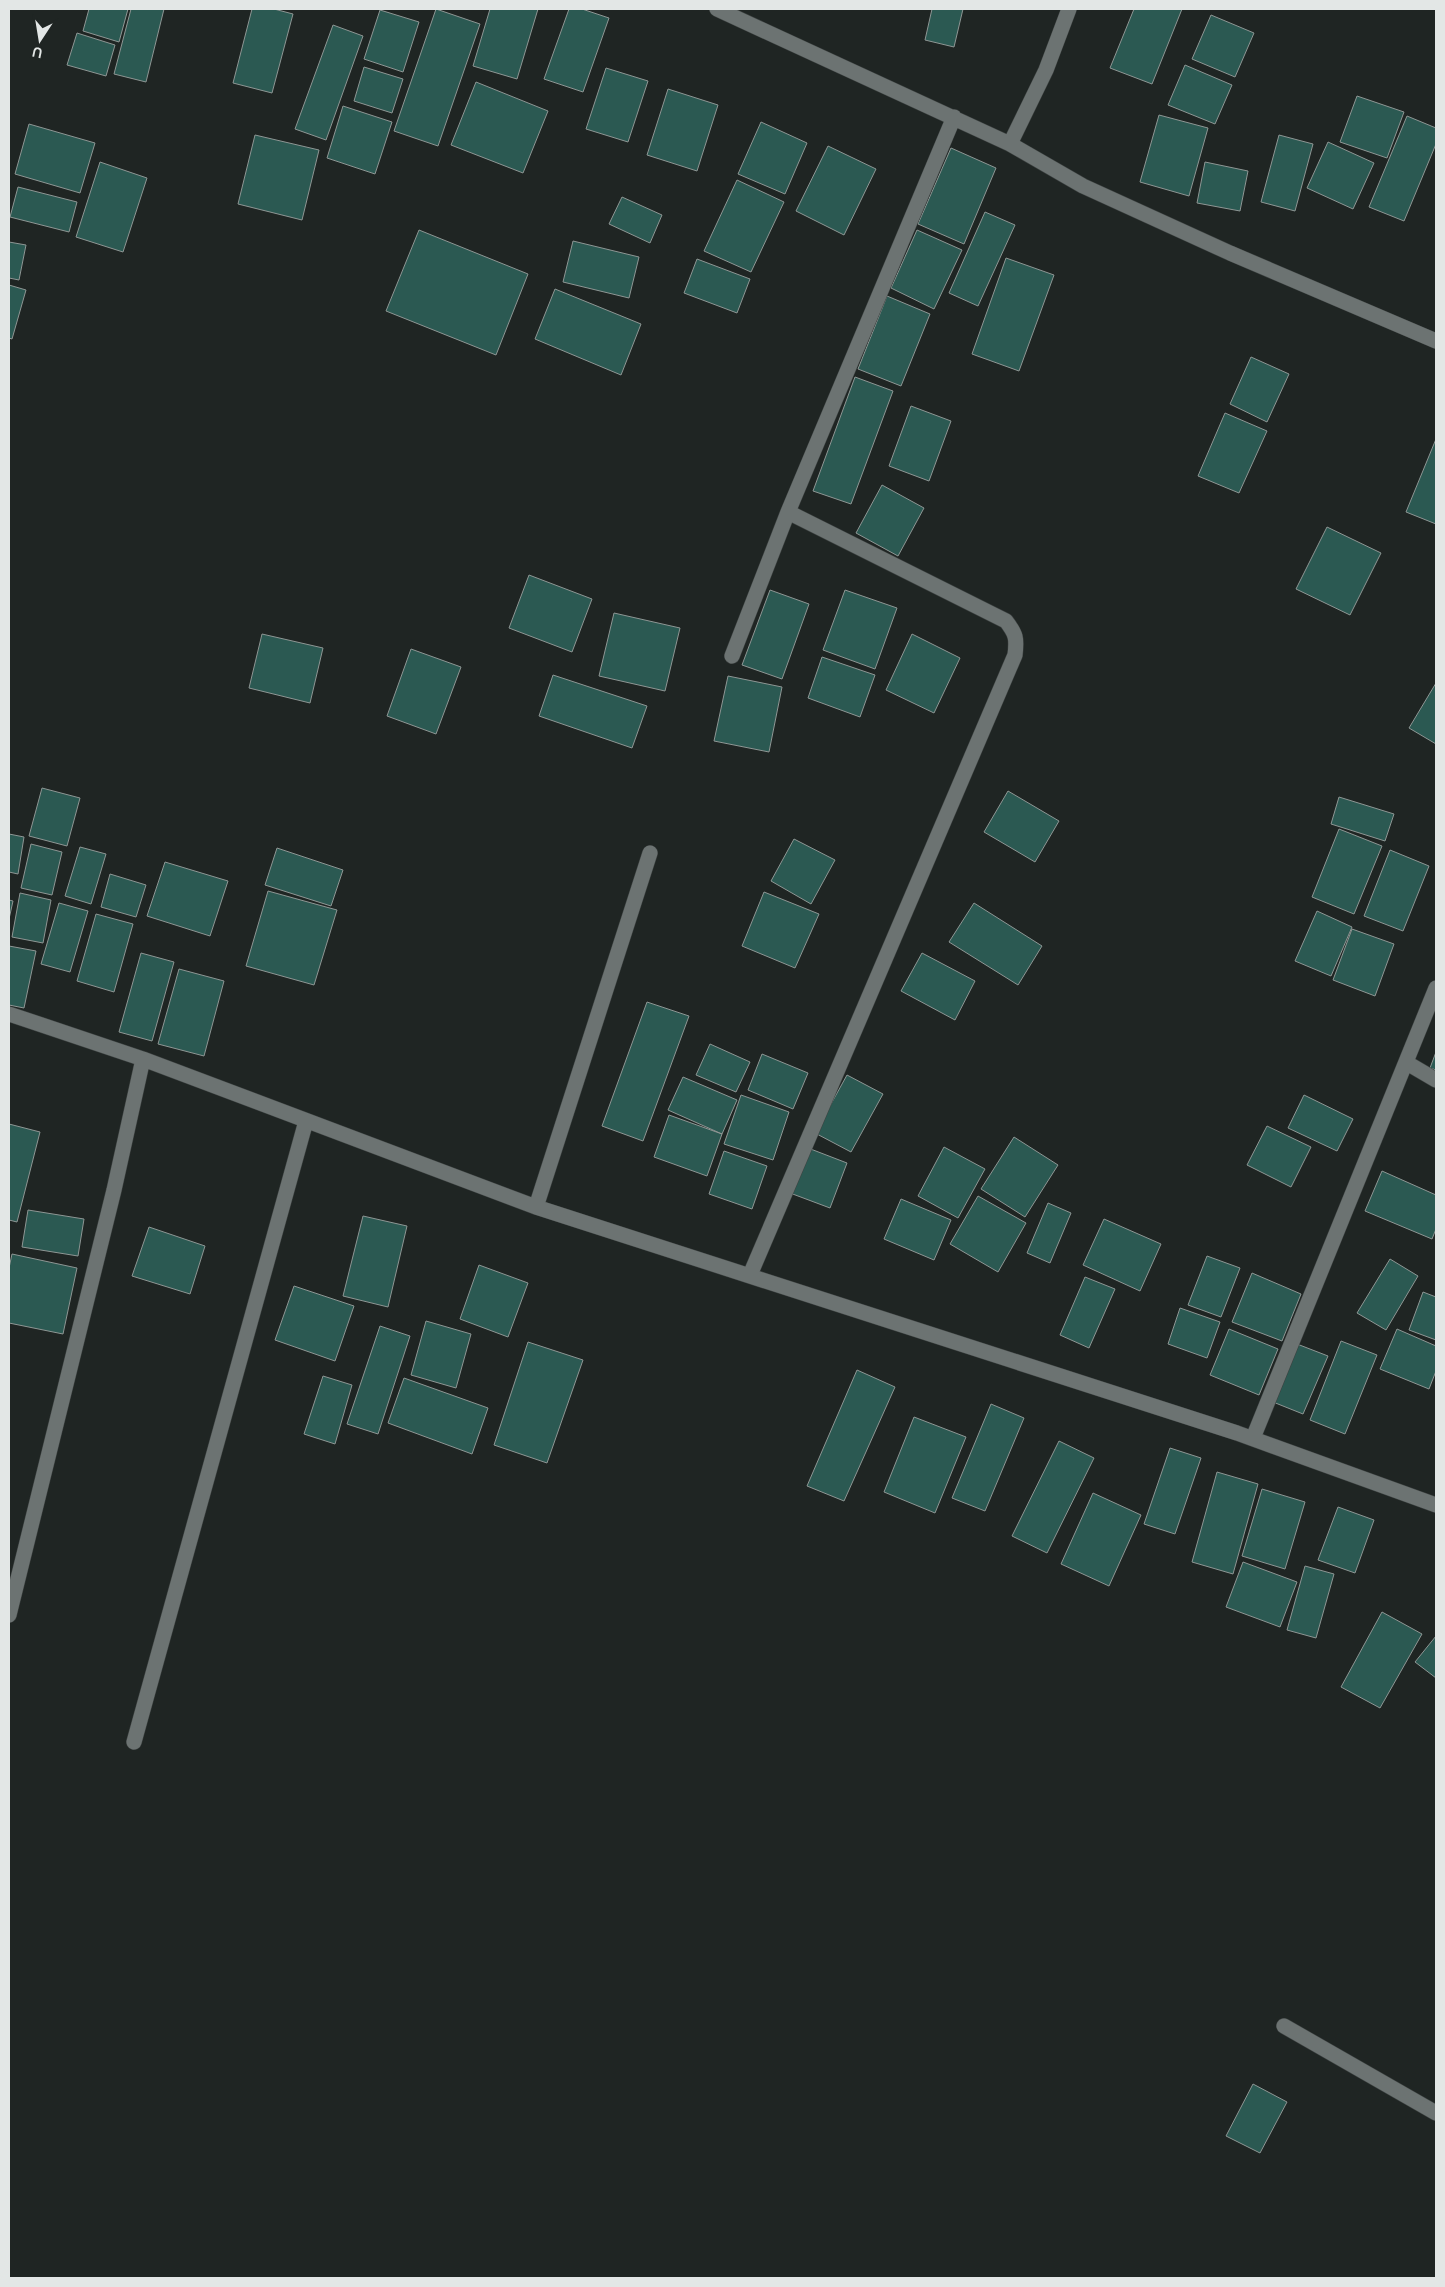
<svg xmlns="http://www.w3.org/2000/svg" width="1445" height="2287" viewBox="0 0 1445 2287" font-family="Cabin,sans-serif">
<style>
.building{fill:#2b5952;stroke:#8e9694}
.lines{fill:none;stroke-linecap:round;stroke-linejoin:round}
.minor-casing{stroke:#3d4241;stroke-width:16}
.minor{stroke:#6c7372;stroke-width:15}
</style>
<rect width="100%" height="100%" fill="#1f2523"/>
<!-- building -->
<path class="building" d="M89,9H128L119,42L83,31Z
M131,9H164L146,82L114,74Z
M252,9H274L293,14L272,93L233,83Z
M436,9L480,24L438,146L394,131Z
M490,9H538L517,79L473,66Z
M569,9H582L609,18L583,92L544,79Z
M932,9H963L954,47L925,40Z
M1134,9H1182L1152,84L1110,68Z
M380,10L419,22L403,72L364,59Z
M1211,15L1254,33L1235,77L1192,59Z
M333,25L363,36L326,140L295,129Z
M77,33L115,45L106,76L67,65Z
M1185,65L1232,85L1215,124L1168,105Z
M364,67L403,79L392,113L354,101Z
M606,68L648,81L628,142L586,129Z
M476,82L548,111L523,173L451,145Z
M668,89L718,105L697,171L647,155Z
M1357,96L1404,112L1387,158L1340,142Z
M343,106L392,122L375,174L327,158Z
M1159,115L1208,128L1189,196L1140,182Z
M1407,116L1436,128V144L1404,221L1369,207Z
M761,122L807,143L785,194L738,174Z
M29,124L95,143L80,193L15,174Z
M255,135L319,150L302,220L238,204Z
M1279,135L1313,144L1295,211L1261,202Z
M1328,142L1374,163L1353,209L1307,188Z
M828,146L876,169L844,235L796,211Z
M951,148L996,168L964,244L918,224Z
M100,162L147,178L123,252L76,237Z
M1205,162L1248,171L1240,211L1197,203Z
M737,180L784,202L751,272L704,251Z
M18,187L77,202L69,232L10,217Z
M622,197L662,215L650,243L609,224Z
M985,212L1015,225L978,306L949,293Z
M419,230L528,274L496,355L386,311Z
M917,230L962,250L934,309L891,288Z
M573,241L639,257L629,298L563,282Z
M9,242L26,245L19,280L9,278Z
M1006,258L1054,275L1019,371L972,354Z
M697,259L750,279L737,313L684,293Z
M9,285L26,290L12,339L9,338Z
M555,289L641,324L621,375L535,339Z
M887,296L930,314L901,386L858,369Z
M1251,357L1289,374L1267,422L1230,404Z
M855,377L893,391L851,504L813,491Z
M911,406L951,421L929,481L889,466Z
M1225,413L1267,431L1239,493L1198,476Z
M1436,439V524L1406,512Z
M882,485L924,508L898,556L856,533Z
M1327,527L1381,553L1350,615L1296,589Z
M529,575L592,599L572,652L509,628Z
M770,590L809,604L782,679L742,665Z
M845,590L897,608L875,669L823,650Z
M614,613L680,628L665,691L599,676Z
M262,634L323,648L310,703L249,688Z
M912,634L960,658L934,713L886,690Z
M411,649L461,667L436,734L387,716Z
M822,657L875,675L860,717L808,698Z
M553,675L647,706L632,748L539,716Z
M728,676L782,687L769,752L714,741Z
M1436,683V744L1409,728Z
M42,788L80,798L67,846L29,836Z
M1008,791L1059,821L1035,862L984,832Z
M1339,797L1394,814L1385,841L1331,824Z
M1339,829L1382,846L1354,914L1312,897Z
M9,834L24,837L18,874L9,872Z
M794,839L835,860L811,904L771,881Z
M31,844L62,852L52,895L21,888Z
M80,847L106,854L91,904L65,896Z
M277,848L343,870L331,906L265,885Z
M1390,850L1429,866L1403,931L1364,916Z
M165,862L228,881L210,936L147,916Z
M110,874L146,885L136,917L101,907Z
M268,891L337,910L314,985L246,966Z
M764,892L819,914L795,968L742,946Z
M20,893L51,900L43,943L12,937Z
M9,900L13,901L9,919Z
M59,903L88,911L70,972L41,964Z
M974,903L1042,946L1018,985L949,942Z
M1317,911L1352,927L1331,976L1295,961Z
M96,914L133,924L114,992L77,981Z
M1352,929L1394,944L1375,996L1333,980Z
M9,946L36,951L24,1008L9,1005Z
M141,953L174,962L152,1041L119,1032Z
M922,953L975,981L955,1020L901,991Z
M179,969L224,981L204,1056L158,1044Z
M647,1002L689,1016L643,1141L602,1126Z
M710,1044L750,1062L736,1092L696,1075Z
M1436,1052V1070L1430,1068Z
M762,1054L808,1073L793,1109L748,1090Z
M847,1075L883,1094L851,1152L815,1133Z
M683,1077L737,1100L722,1134L668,1110Z
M741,1095L789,1112L773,1160L724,1144Z
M1304,1095L1353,1119L1337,1151L1288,1128Z
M669,1115L722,1134L707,1176L654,1157Z
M9,1124L40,1132L17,1222L9,1220Z
M1267,1126L1311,1147L1291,1187L1247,1165Z
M1014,1137L1058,1165L1025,1217L981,1189Z
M944,1147L985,1169L958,1218L918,1196Z
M808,1148L847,1163L830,1208L790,1193Z
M724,1151L767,1166L752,1209L709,1194Z
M1382,1171L1436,1195V1229L1432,1239L1365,1211Z
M978,1196L1026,1223L998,1272L950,1244Z
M901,1199L951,1220L934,1260L884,1239Z
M1048,1203L1071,1213L1050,1263L1027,1253Z
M28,1210L84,1219L78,1256L22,1247Z
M363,1216L407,1226L388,1307L343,1296Z
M1104,1219L1161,1244L1140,1291L1083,1265Z
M149,1227L205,1246L190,1294L132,1276Z
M12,1254L77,1268L63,1334L9,1323V1268Z
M1207,1256L1240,1268L1221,1317L1188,1305Z
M1390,1259L1418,1276L1386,1330L1357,1313Z
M479,1265L528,1283L508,1337L460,1319Z
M1252,1273L1301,1294L1282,1341L1232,1322Z
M1085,1277L1115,1289L1089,1348L1060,1335Z
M294,1286L354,1306L335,1361L275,1340Z
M1423,1292L1436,1297V1340L1409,1330Z
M1180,1308L1220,1322L1207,1358L1168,1344Z
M426,1321L471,1334L456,1388L411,1375Z
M380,1326L410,1336L378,1434L347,1424Z
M1229,1329L1278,1349L1259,1395L1210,1375Z
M1397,1329L1436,1346V1371L1429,1389L1380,1369Z
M1341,1341L1377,1355L1345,1434L1310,1420Z
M528,1342L583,1360L547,1463L494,1445Z
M1297,1344L1328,1356L1303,1414L1273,1402Z
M857,1370L895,1387L844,1501L807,1486Z
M323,1376L352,1385L335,1444L304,1434Z
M404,1378L488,1408L472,1454L388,1423Z
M991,1404L1024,1418L985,1511L952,1498Z
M914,1417L966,1437L935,1513L884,1492Z
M1059,1441L1094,1458L1047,1553L1012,1536Z
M1170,1448L1201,1458L1175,1534L1144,1524Z
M1217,1472L1258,1484L1233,1574L1192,1562Z
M1262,1489L1305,1502L1285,1569L1242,1556Z
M1093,1493L1141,1515L1109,1586L1061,1564Z
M1338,1507L1374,1520L1355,1573L1318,1560Z
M1243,1562L1297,1582L1280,1627L1226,1607Z
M1305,1566L1334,1574L1316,1638L1287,1630Z
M1382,1612L1422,1634L1380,1708L1341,1687Z
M1436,1636V1678L1415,1662Z
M1253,2084L1287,2102L1260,2153L1226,2136Z"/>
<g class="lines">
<defs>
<path id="minor" d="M717,9L1010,144
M1069,9L1046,70L1010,144L1083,186L1230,253L1436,341
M788,512L954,117
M732,656L788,512L1006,621C1016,634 1017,638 1015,655L750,1275
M9,1014L143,1059L536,1207L1237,1433L1436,1505
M1407,1063L1436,1080
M536,1207L650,853
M1253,1438L1436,988
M9,1615L114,1190L143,1059
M134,1742L306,1121
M1284,2026L1436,2113"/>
</defs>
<!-- minor casing -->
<use href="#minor" class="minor-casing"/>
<!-- minor -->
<use href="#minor" class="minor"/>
</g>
<!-- border -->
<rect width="1445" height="2287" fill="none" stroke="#e3e7e6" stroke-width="20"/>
<!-- north arrow -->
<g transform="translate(40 40) rotate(192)" stroke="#1f2523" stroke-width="4" paint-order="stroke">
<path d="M0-4L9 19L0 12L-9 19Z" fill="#e3e7e6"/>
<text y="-8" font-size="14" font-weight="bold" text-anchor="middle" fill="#e3e7e6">U</text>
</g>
</svg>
